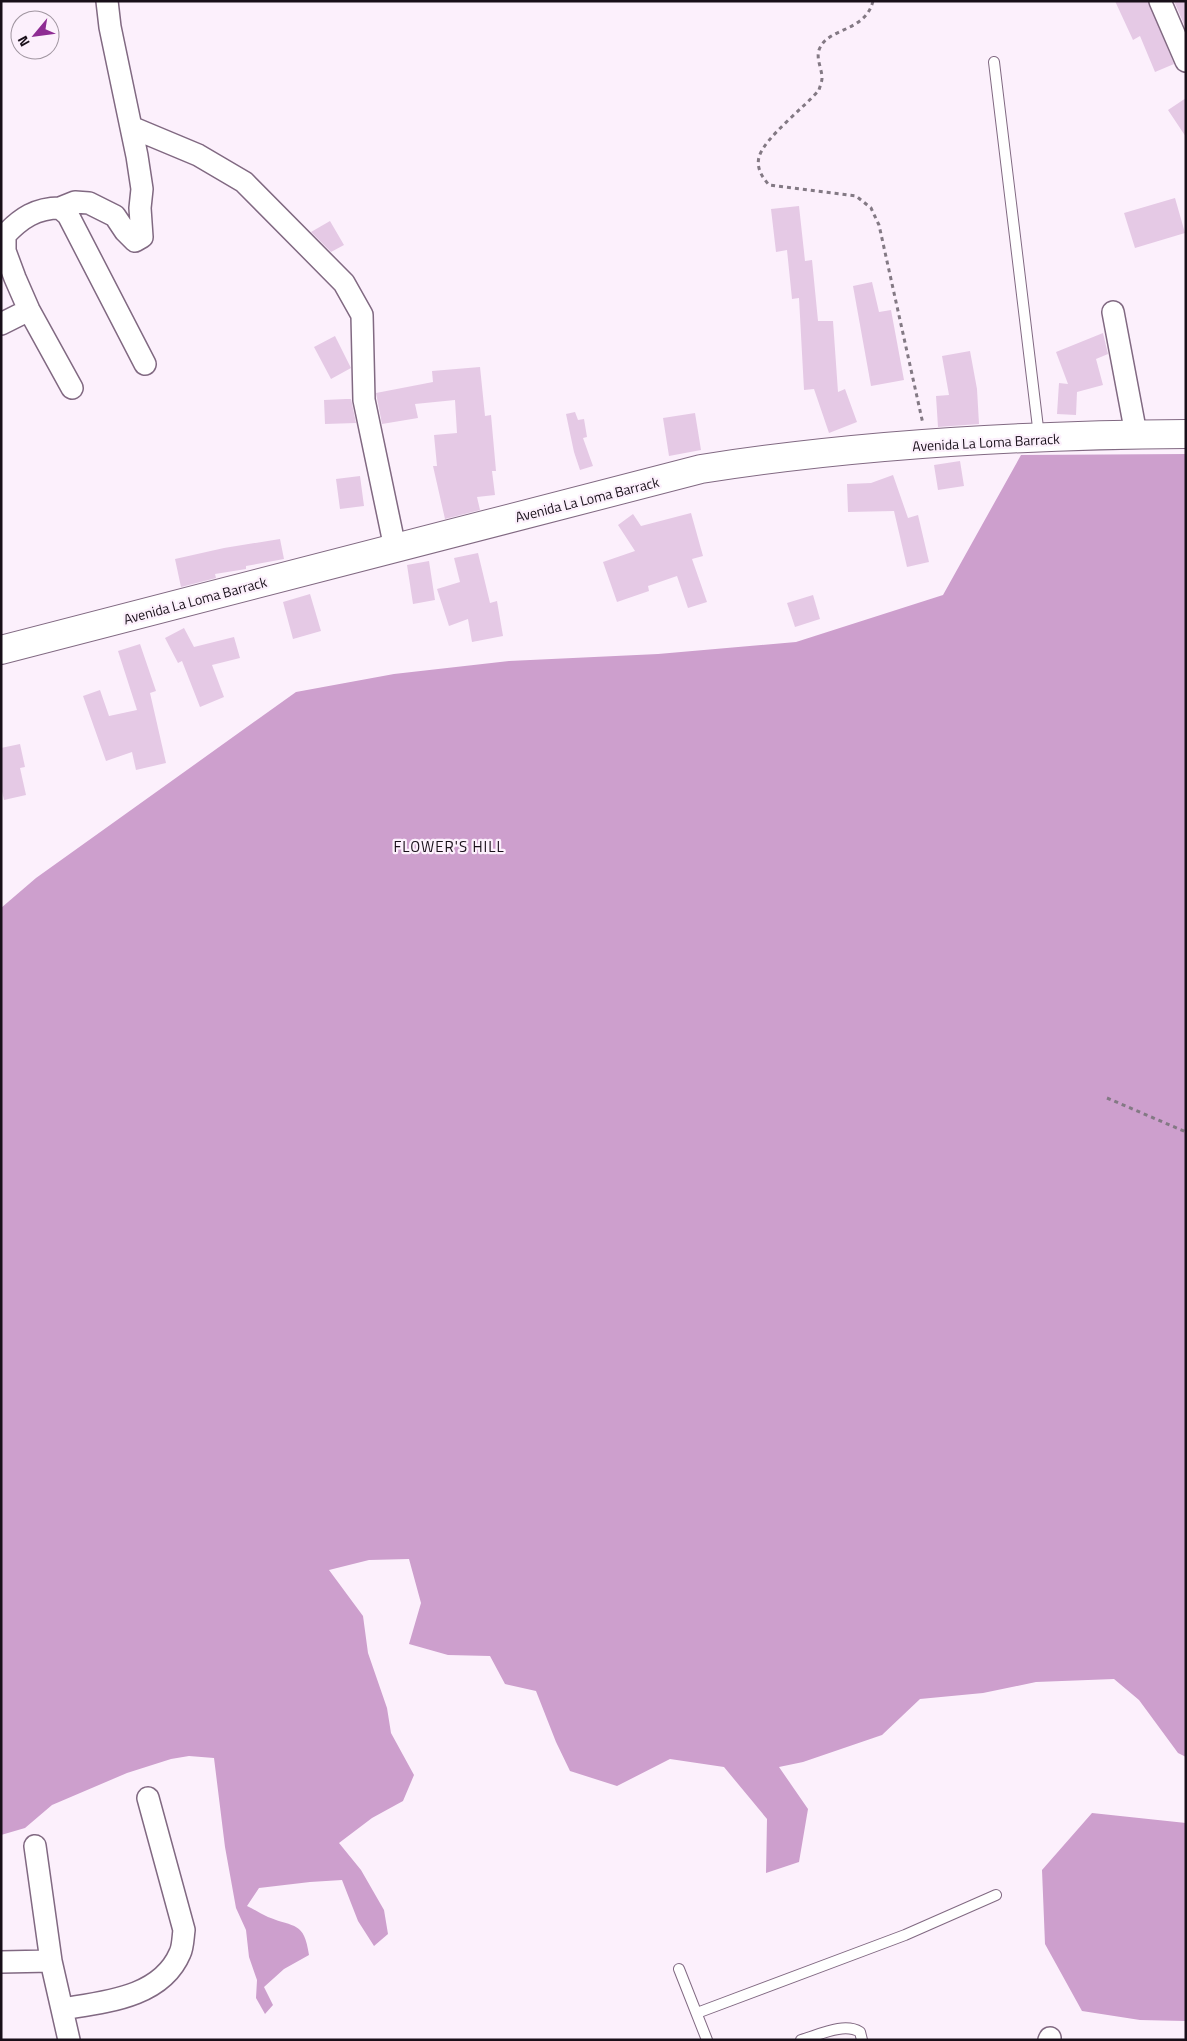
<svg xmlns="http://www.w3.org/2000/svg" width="1187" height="2041" viewBox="0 0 1187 2041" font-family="'Titillium Web',sans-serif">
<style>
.forest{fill:#cd9fcd}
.building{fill:#e5c9e5}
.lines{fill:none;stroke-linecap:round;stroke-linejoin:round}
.lane-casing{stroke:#816982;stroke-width:12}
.street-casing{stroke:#816982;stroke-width:24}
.secondary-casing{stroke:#816982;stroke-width:30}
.path{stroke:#837984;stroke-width:3;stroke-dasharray:4 4;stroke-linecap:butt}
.lane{stroke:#fff;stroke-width:10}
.street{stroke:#fff;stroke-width:21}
.secondary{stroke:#fff;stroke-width:28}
.labels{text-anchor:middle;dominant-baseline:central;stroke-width:4.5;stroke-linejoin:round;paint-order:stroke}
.street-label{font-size:14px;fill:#180f19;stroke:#fcf0fc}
.neighbourhood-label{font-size:15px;letter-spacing:1px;fill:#180f19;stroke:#fcf0fc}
</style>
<rect width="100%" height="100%" fill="#fcf0fc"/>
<!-- forest -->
<path class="forest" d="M1186,454V1757L1178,1753L1139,1700L1114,1679L1036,1682L983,1693L920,1699L882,1735L803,1762L779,1767L808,1809L799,1862L766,1873L767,1819L724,1767L670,1759L617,1786L570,1771L556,1742L536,1691L505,1684L490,1656L448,1655L409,1644L421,1603L409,1559L369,1560L329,1570L363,1616L368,1653L387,1708L391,1733L414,1775L403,1801L372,1818L339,1843L361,1870L384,1910L388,1934L374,1946L358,1921L342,1880L310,1882L259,1888L247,1906C254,1909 261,1914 268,1917C295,1928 304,1921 309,1955L284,1969L264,1987L273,2005L265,2014L256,1998L257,1980L249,1957L246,1930L236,1908L225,1847L214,1758L189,1756L171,1759L127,1773L52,1805L25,1828L1,1835V908L36,878L296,692L394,674L509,661L658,654L796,642L943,595L1021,455Z
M1092,1813L1186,1823V2021L1140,2020L1082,2011L1045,1944L1042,1870Z"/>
<!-- building -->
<path class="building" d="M1115,1H1148L1174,64L1155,72L1140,36L1133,40Z
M1174,1H1186V29Z
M1186,98V137L1168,110Z
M1175,198L1185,233L1135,248L1124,213Z
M799,206L805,261L812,260L818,321H833L838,392L845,389L857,422L829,433L814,389L804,390L799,298L792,299L787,250L776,252L771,209Z
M330,221L344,245L331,252L311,232Z
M872,282L879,312L891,310L904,380L871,386L853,286Z
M1103,333L1108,354L1096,359L1103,385L1077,392L1076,415L1057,414L1059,383L1068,384L1056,352Z
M335,336L351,368L331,379L314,347Z
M970,351L977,389L979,424L938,427L936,396L949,395L942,356Z
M480,367L485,416L491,415L496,471H492L495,495L477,497L480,510L445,519L433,466H437L434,435L457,433L455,400L415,404L418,418L382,424L376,393L433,382L432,371Z
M346,399H351L356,423L325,424L324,400Z
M575,412L578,420L584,419L587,437L583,438L593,466L580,470L574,452L566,414Z
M695,413L701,450L669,456L663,418Z
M960,461L964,486L938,490L934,465Z
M893,475L908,518L918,515L929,562L907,567L894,511L848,512L847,484L871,483Z
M360,476L364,506L340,509L336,479Z
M691,513L703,556L692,559L707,602L688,608L677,576L648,586L649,591L617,602L603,562L635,551L618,525L633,514L641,526Z
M280,539L284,559L246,566V569L215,574L216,578L181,587L175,559L224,548Z
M478,553L490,603L497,601L503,636L472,642L468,619L449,626L437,589L460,582L454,558Z
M429,561L435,600L413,604L407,565Z
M310,594L321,631L293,639L283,602Z
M813,595L820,619L795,627L787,603Z
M184,628L194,647L234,637L240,658L212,665L224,697L200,707L182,661L178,663L165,638Z
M140,644L156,691L150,693L166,763L136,770L132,752L106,761L83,696L100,690L109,716L137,710L118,651Z
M20,744L25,767L20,768L26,795L4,800L1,787V748Z"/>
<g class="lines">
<defs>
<path id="lane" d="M994,62L1039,436
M679,1969L707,2040
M697,2013L905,1935L996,1895
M801,2040C819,2035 844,2022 860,2032L862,2040"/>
<path id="street" d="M1160,1L1186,61
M131,127L198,155L244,182L344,283L362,315L364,400L395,548
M60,208L75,202L89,203L115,216L125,231L135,241L142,237L140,208L142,189L137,156L110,27L107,1
M1113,312L1136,434
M1,324L29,310
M72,388L29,310L15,278L5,251V235C21,218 36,208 60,208L68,215L145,364
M35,1846L51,1961L69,2040
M1,1962L51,1961
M62,2009C104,2002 161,1998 180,1953C183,1947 183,1937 184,1930L148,1798
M1049,2040L1050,2038"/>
<path id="secondary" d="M1,650L701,469C860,444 1024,435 1186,434"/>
</defs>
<!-- lane casing -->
<use href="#lane" class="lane-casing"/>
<!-- street casing -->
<use href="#street" class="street-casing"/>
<!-- secondary casing -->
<use href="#secondary" class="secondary-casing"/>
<!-- path -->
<path class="path" d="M873,1C865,33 827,27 819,50C816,59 822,69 822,78C822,82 820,86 819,90C804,108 765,137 759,157C756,169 763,178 769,185L856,196L871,208L879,225L923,424
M1107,1098L1186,1132"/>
<!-- lane -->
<use href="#lane" class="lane"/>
<!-- street -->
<use href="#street" class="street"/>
<!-- secondary -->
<use href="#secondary" class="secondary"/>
</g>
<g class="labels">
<!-- street labels -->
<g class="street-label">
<text transform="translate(986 442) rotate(-3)">Avenida La Loma Barrack</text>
<text transform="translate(587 499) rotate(-14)">Avenida La Loma Barrack</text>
<text transform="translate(195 600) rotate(-15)">Avenida La Loma Barrack</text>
</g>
<!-- neighbourhood labels -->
<g class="neighbourhood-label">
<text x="449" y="846">FLOWER'S HILL</text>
</g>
</g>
<!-- border -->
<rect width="1187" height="2041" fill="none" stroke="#180f19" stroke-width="5"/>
<!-- north arrow -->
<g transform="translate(35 35) rotate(241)"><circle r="24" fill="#fcf0fc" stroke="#a196a1"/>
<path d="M0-4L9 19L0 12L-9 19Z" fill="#8e2c93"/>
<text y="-8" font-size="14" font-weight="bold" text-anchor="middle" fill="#180f19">N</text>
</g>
</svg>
